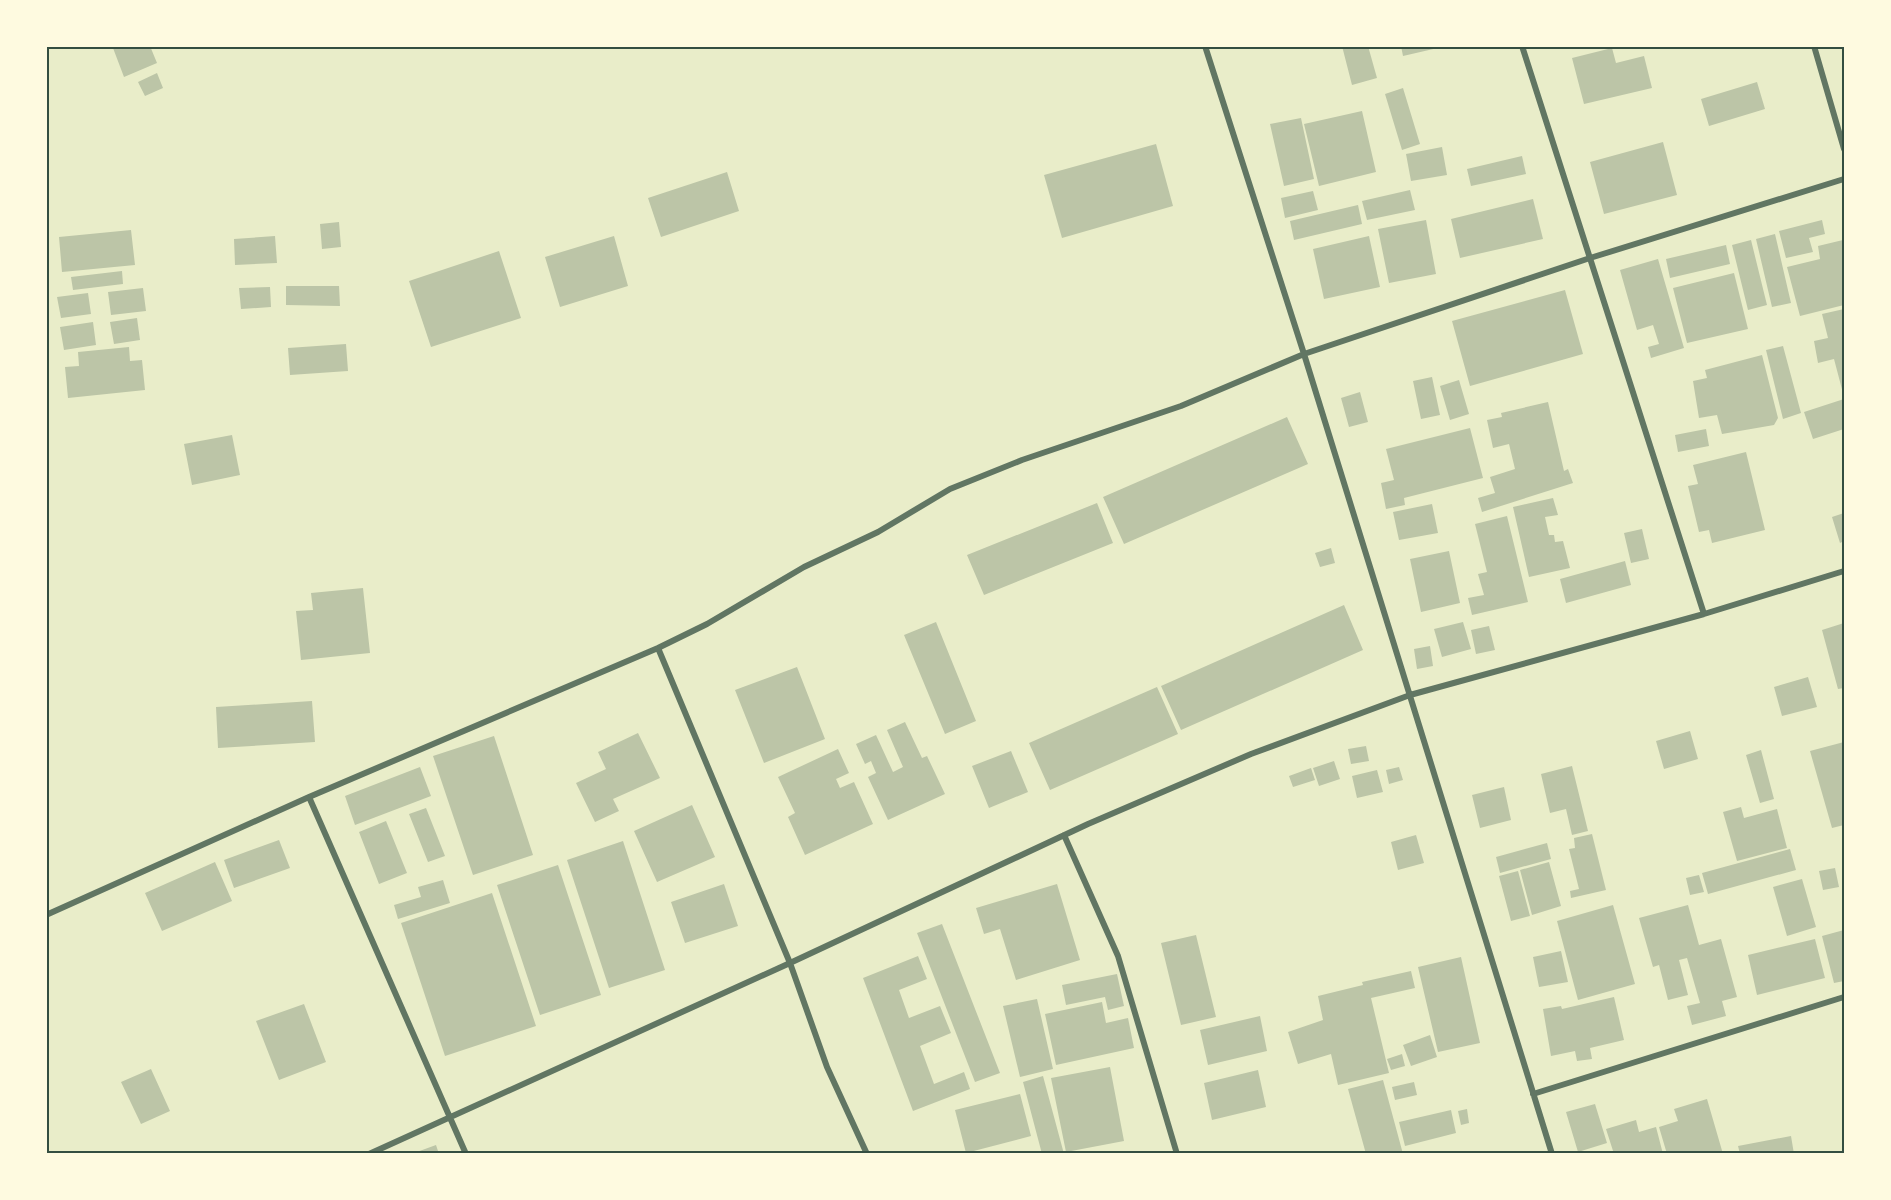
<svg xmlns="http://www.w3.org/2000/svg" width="1891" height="1200" viewBox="0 0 1891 1200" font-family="'Space Grotesk',sans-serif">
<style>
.building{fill:#bcc5a7}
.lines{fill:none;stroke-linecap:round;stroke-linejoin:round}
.minor{stroke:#617663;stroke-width:6}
.neatline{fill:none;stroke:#344e41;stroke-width:2}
</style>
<rect width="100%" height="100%" fill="#e9edc9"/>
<!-- building -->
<path class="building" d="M117,46H150L157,63L124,77L113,48Z
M1342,46H1368L1377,78L1352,85Z
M1401,46H1442V47L1403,56Z
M1612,48L1616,63L1644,56L1652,88L1584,104L1572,58Z
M157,73L163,88L145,96L138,82Z
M1757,82L1765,109L1709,126L1701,99Z
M1403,88L1420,144L1402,150L1385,94Z
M1362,111L1376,172L1319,186L1304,124Z
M1301,118L1314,179L1284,186L1270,124Z
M1663,142L1677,195L1604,214L1590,162Z
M1156,144L1173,206L1062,238L1044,175Z
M1442,147L1447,175L1411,181L1406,154Z
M1522,156L1526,174L1471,186L1467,169Z
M727,172L739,211L661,237L648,198Z
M1410,190L1415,210L1367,220L1362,201Z
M1313,191L1318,210L1285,218L1281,198Z
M1533,199L1543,239L1460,258L1451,219Z
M1358,205L1362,224L1294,240L1290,221Z
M1426,220L1436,274L1389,283L1378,229Z
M1822,220L1825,234L1809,238L1813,252L1786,258L1779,231Z
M339,222L341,247L322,249L320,224Z
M131,230L135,265L62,272L59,237Z
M1775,234L1791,303L1772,307L1756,239Z
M275,236L277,263L235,265L234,239Z
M614,236L628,286L560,307L545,257Z
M1369,236L1380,287L1324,299L1313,249Z
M1751,240L1767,305L1748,310L1732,245Z
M1843,240L1844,305L1800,316L1787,267L1820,259L1818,246Z
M1726,245L1730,264L1670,278L1666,259Z
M499,251L521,318L431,347L409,281Z
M1658,259L1684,348L1651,358L1648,347L1659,344L1653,325L1637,330L1620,270Z
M122,271L123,284L73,290L71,277Z
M1734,273L1748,329L1687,343L1673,288Z
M286,286H339L340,306L286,305Z
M270,287L271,307L241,309L239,288Z
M143,288L146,311L111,315L108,292Z
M1565,290L1583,354L1470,386L1452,321Z
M88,293L91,314L61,318L57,297Z
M1844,309V397L1834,359L1818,363L1814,341L1828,338L1822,314Z
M137,318L140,340L114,344L110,322Z
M93,322L96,345L64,350L60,327Z
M346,344L348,371L290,375L288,348Z
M1783,346L1801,413L1783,419L1766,350Z
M129,347L130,361L142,360L145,390L68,398L65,367L79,366L78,352Z
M1762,355L1778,418L1774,425L1722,434L1717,415L1699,418L1693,381L1707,378L1705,370Z
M1432,377L1440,415L1421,419L1413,381Z
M1459,380L1469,414L1450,420L1440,386Z
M1360,392L1368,422L1349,427L1341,398Z
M1844,399V429L1813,439L1804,412Z
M1548,402L1564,471L1568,469L1573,483L1482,512L1478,498L1495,493L1490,477L1515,469L1509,444L1493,448L1487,420L1502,417L1501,413Z
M1287,417L1308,464L1124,544L1103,497Z
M1470,428L1483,478L1404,498L1405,505L1386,509L1381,483L1394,480L1386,449Z
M1706,429L1709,446L1678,452L1675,435Z
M232,435L240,475L192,485L184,444Z
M1746,452L1765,530L1712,543L1709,530L1699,532L1688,486L1698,484L1693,465Z
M1553,498L1558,515L1545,517L1549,535H1554L1555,542L1563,541L1570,568L1529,577L1513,507Z
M1097,503L1113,543L984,595L967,555Z
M1432,504L1438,533L1399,540L1393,512Z
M1844,513V541L1840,543L1832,517Z
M1507,516L1528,602L1472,615L1468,598L1484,595L1478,574L1487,572L1475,524Z
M1642,529L1649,559L1631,563L1624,533Z
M1331,548L1335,563L1320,567L1315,553Z
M1449,551L1460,603L1421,612L1410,559Z
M1625,561L1631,585L1566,603L1560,579Z
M363,588L370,653L301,660L296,611L313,610L311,593Z
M1344,605L1363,650L1181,730L1161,686Z
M936,622L976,721L945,734L904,635Z
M1463,622L1471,649L1442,657L1434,629Z
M1844,623V688L1838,689L1822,630Z
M1489,626L1495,650L1476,654L1471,630Z
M1430,646L1433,666L1417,669L1414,649Z
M797,667L825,739L764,763L735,690Z
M1808,677L1817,707L1782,716L1774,687Z
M1157,687L1178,734L1050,790L1029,743Z
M312,701L315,742L218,748L216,707Z
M905,722L922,758L927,756L945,794L888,820L868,777L876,773L871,761L865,764L856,744L876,735L893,772L903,767L887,730Z
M1690,731L1698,759L1664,769L1656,741Z
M638,733L660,778L613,799L619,811L595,822L576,783L606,769L598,752Z
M494,736L533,855L473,875L433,756Z
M1844,742V825L1832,828L1810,751Z
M1366,746L1369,761L1351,764L1348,749Z
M838,749L849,773L836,779L840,788L854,782L873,824L805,855L788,817L795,813L778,777Z
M1761,750L1774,799L1760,803L1746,755Z
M1011,751L1028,792L989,808L972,766Z
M1334,761L1340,779L1319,786L1313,768Z
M1572,766L1588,831L1572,835L1566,809L1550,813L1541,774Z
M420,767L431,796L355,825L345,796Z
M1399,767L1403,780L1389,784L1386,770Z
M1311,768L1315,780L1293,787L1289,776Z
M1377,770L1383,792L1357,798L1352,776Z
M1504,787L1511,820L1480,828L1472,795Z
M692,805L715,857L657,882L634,831Z
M1741,807L1744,818L1777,809L1787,848L1737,861L1723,812Z
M426,808L445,856L428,862L409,814Z
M386,821L407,873L379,884L359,832Z
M1592,834L1606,890L1571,898L1570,891L1579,889L1569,849L1575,848L1574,838Z
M1416,835L1424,863L1398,870L1391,842Z
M279,840L290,868L234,888L224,860Z
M623,841L665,970L609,988L567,860Z
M1547,843L1551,859L1500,873L1496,857Z
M1790,849L1796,870L1708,894L1702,873Z
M215,862L232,901L162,931L145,893Z
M1549,862L1561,906L1532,915L1520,870Z
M558,865L601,995L540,1015L497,885Z
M1835,868L1839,887L1823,890L1819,871Z
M1518,871L1530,916L1511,921L1499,876Z
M1699,875L1704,892L1690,895L1686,878Z
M1802,879L1816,927L1787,936L1773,887Z
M443,880L450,903L398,919L394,905L421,897L418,887Z
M724,884L738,926L685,943L671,902Z
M1057,884L1080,960L1016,980L1000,929L984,934L976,908Z
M492,893L536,1026L445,1056L401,923Z
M1613,905L1635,984L1578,1000L1557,921Z
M1688,905L1699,945L1721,939L1737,997L1722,1001L1726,1016L1692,1025L1687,1006L1700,1003L1687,958L1679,960L1688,995L1668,1000L1659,965L1653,967L1639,918Z
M942,924L1000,1073L975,1082L917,933Z
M1844,930V981L1834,983L1822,936Z
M1196,935L1216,1017L1181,1025L1161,943Z
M1815,939L1825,978L1757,995L1748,955Z
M1561,951L1568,982L1539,987L1533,957Z
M918,956L927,979L899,990L909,1018L940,1006L951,1033L920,1046L934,1084L964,1072L970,1089L913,1111L863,978Z
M1461,957L1480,1043L1438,1052L1418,967Z
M1411,971L1415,988L1371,998L1389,1073L1338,1085L1331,1054L1298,1064L1288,1032L1323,1020L1318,996L1363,985L1362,982Z
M1117,974L1124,1006L1108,1010L1105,997L1066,1005L1062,985Z
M1614,997L1624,1040L1590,1048L1592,1059L1577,1061L1575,1051L1551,1056L1543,1009L1561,1006L1562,1009Z
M1037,999L1053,1069L1020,1077L1003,1006Z
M1102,1002L1106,1023L1128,1018L1134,1048L1056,1065L1045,1014Z
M304,1004L326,1062L279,1080L256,1021Z
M1260,1016L1267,1051L1208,1065L1200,1030Z
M1430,1035L1437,1057L1411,1066L1403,1045Z
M1402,1054L1405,1066L1391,1070L1387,1059Z
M1110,1067L1124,1141L1066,1152L1051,1078Z
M151,1069L170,1111L141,1124L121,1082Z
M1258,1070L1266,1107L1212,1120L1204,1083Z
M1043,1076L1064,1154H1042L1023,1082Z
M1383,1080L1403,1154H1366L1348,1089Z
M1414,1082L1417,1095L1395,1100L1392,1087Z
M1020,1094L1031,1136L966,1153L955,1110Z
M1707,1099L1723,1154H1667L1659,1127L1678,1121L1674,1109Z
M1595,1104L1607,1143L1578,1152L1566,1112Z
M1467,1109L1469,1123L1461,1125L1458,1111Z
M1451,1110L1456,1133L1405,1146L1399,1122Z
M1636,1120L1639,1132L1656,1127L1663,1154H1614L1606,1129Z
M1791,1136L1794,1154H1740L1738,1146Z
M436,1145L439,1154H414V1153Z"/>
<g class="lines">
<!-- minor -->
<path class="minor" d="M1205,46L1304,354L1552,1154
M1522,46L1704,614
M1814,46L1844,149
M658,648L790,963L827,1067L867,1154
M309,797L466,1154
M1064,835L1118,956L1177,1154
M46,915L309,797L658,648L707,624L804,567L878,532L950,489L1022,460L1181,406L1304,354L1590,258L1844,179
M1533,1094L1844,997
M369,1154L790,963L1088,824L1251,754L1410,695L1704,614L1844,571"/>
</g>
<!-- border -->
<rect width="1891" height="1200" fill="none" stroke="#fefae0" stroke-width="96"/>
<rect x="48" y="48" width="1795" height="1104" class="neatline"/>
</svg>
